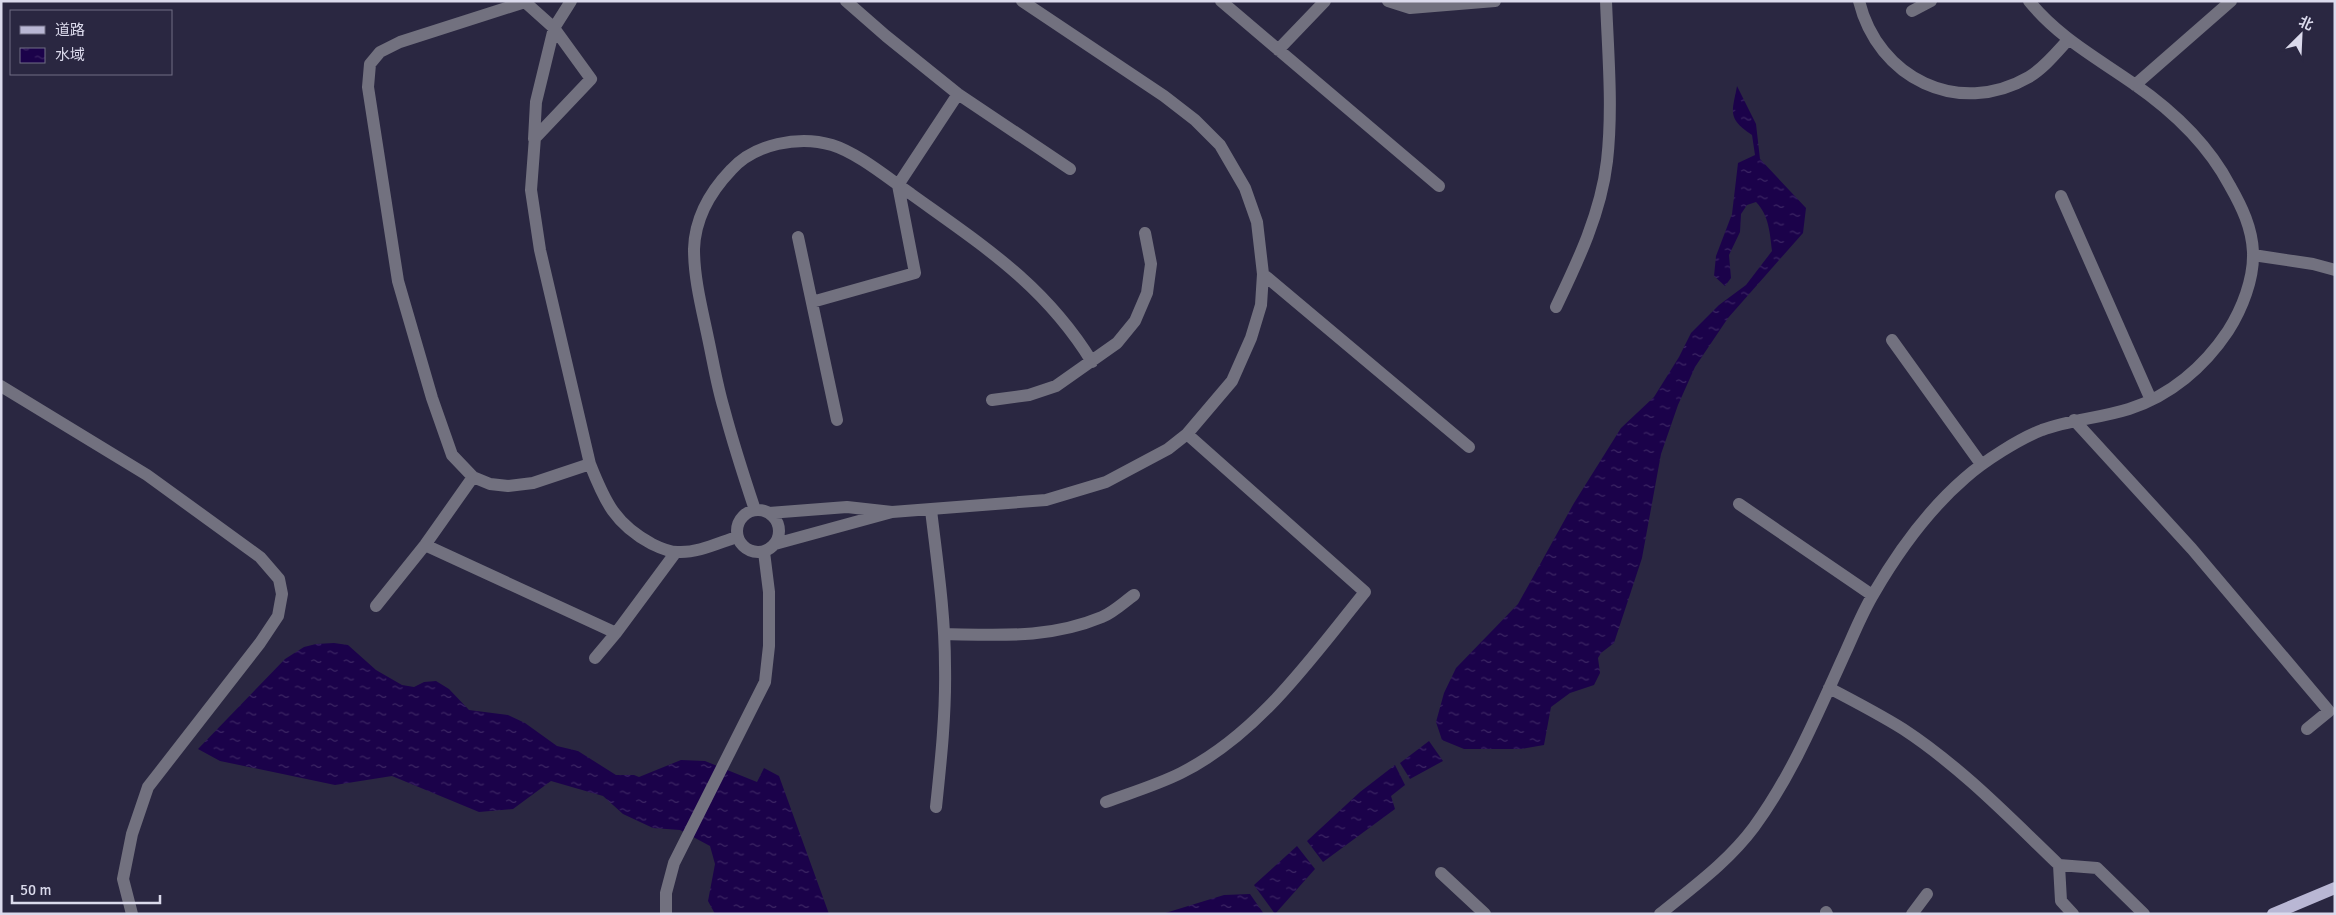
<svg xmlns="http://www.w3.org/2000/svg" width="2336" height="915" viewBox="0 0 2336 915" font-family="Signika,'Noto Sans SC',sans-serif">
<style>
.water{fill:url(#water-ripples)}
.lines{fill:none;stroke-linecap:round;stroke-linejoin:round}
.minor{stroke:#72717f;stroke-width:12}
.major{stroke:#b9b7d4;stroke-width:12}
</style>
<defs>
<pattern id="water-ripples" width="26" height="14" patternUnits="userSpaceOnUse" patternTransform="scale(1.25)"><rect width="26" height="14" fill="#1b024a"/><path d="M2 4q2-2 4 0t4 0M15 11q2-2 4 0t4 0" fill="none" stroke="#3c2664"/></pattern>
</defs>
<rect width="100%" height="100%" fill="#2a2741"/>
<!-- water -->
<path class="water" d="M1737,86L1756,124L1760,159L1806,208L1803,233L1728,318L1695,367L1678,405L1661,454L1642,558L1614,643L1601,653L1598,658L1600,673L1594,685L1570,693L1551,707L1544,745L1521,749H1464L1442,740L1436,722L1444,693L1456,668L1518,604L1574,503L1621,428L1654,397L1679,357L1691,333L1719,305L1746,285L1772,251C1770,234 1769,215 1756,202L1747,205L1741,214L1740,232L1729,255L1731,278L1725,286L1714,276L1716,256L1732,214L1738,163L1755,155L1752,135C1727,118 1732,113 1737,86Z
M334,643L348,645L376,670L402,685L414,687L424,682L436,681L449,689L469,710L508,715L525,723L557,746L578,751L616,775H634L639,777L681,760L705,761L757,782L764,768L779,776L829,914H715L708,901L715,864L710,846L680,830L653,828L623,814L603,796L551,781L513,809L479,812L392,776L335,785L220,761L198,749L285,659L304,647L316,644Z
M1429,741L1443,761L1410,779L1400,763Z
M1395,765L1405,785L1391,796L1395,809L1323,862L1307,841L1360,792Z
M1297,846L1315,869L1275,914L1254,885Z
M1250,894L1264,914H1162L1224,895Z"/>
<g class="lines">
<!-- minor -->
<path class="minor" d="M526,1L525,2L554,28L591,79L534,139L536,102L554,28L571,1
M846,1L886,36L958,94L1070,169
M1221,1L1439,186
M1388,1L1410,8L1495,1
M1859,1C1878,78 1958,118 2029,77C2044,68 2056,53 2068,40
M525,2L400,42L380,52L370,64L368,87L398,281L432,398L452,455L473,477L490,484L508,486L533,483L590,464
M1912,11L1931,1
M1278,50L1325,1
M2135,85L2231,1
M535,137L531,190L540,250L590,464C605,502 615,524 652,544C660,548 669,552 678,552C698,553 718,543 737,537
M2061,196L2151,400
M798,237L837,420
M2253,255L2313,264L2335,270
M1263,274L1469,447
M812,302L915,273L898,185L958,94
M1556,307C1578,261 1601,213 1607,161C1613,108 1608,54 1606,1
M1892,340L1981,464
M1,386L147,475L260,557L279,579L282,594L278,616L260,643L148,787L132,834L123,879L132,914
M992,400L1029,395L1056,386L1117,343L1135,321L1147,293L1151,264L1145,233
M2074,420L2192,549L2329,711L2307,729
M1739,504L1872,595
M737 531a21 21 0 1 1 42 0a21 21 0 1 1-42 0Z
M755,510C744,477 733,443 724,409C717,386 713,361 708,338C702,309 694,279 694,249C695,218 710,192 731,170C754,144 799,135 832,145C858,153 889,179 911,194C982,245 1045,285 1092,362
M931,510C937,561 945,614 945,666C946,713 941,760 936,807
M892,512L1046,500L1106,482L1168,449L1187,434L1232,381L1251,338L1261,305L1263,274L1257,222L1245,188L1220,145L1195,120L1164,96L1022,1
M769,513L847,507L892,512L775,544
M425,545L616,633
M376,606L425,545L473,477
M944,634C1000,635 1049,639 1102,617C1114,612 1124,602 1134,595
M595,658L616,633L676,552
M1829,688C1854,701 1879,714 1903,729C1961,767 2010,818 2059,865L2061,901L2073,914
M1106,802C1130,793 1157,785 1181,773C1259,734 1311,658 1365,592L1187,434
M2059,865L2097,868L2144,914
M1441,873L1485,914
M1826,912L1827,914
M666,914V893L674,863L765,682L769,646V592L764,552
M1660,914C1693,887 1728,862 1754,827C1793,774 1819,710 1846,651C1855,631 1863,611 1874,593C1899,550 1928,510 1965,478C1984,461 2019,439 2042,430C2070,420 2100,418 2129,409C2170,396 2204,367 2228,331C2242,309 2254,279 2253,252C2252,228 2242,207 2230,186C2208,144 2173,111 2134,84C2097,58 2058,37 2029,1
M1912,914L1927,894"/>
<!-- major -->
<path class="major" d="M2273,914L2335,888"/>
</g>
<!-- border -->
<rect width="2336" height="915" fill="none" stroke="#dbdaec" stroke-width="5"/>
<!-- legend -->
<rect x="10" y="10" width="162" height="65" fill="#2a2741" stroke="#716f85"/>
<rect x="20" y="26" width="25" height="8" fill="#b9b7d4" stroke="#716f85"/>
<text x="55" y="35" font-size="15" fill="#dbdaec">道路</text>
<rect x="20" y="48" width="25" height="15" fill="url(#water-ripples)" stroke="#716f85"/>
<text x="55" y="60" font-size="15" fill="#dbdaec">水域</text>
<!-- north arrow -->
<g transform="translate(2301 35) rotate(24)" stroke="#2a2741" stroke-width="4" paint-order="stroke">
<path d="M0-4L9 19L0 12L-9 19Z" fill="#dbdaec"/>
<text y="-8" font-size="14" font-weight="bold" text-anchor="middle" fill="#dbdaec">北</text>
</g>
<!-- scale -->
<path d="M12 895v8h148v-8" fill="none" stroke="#dbdaec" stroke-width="2.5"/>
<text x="20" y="895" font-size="15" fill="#dbdaec" stroke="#2a2741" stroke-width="4" paint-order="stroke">50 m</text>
</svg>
